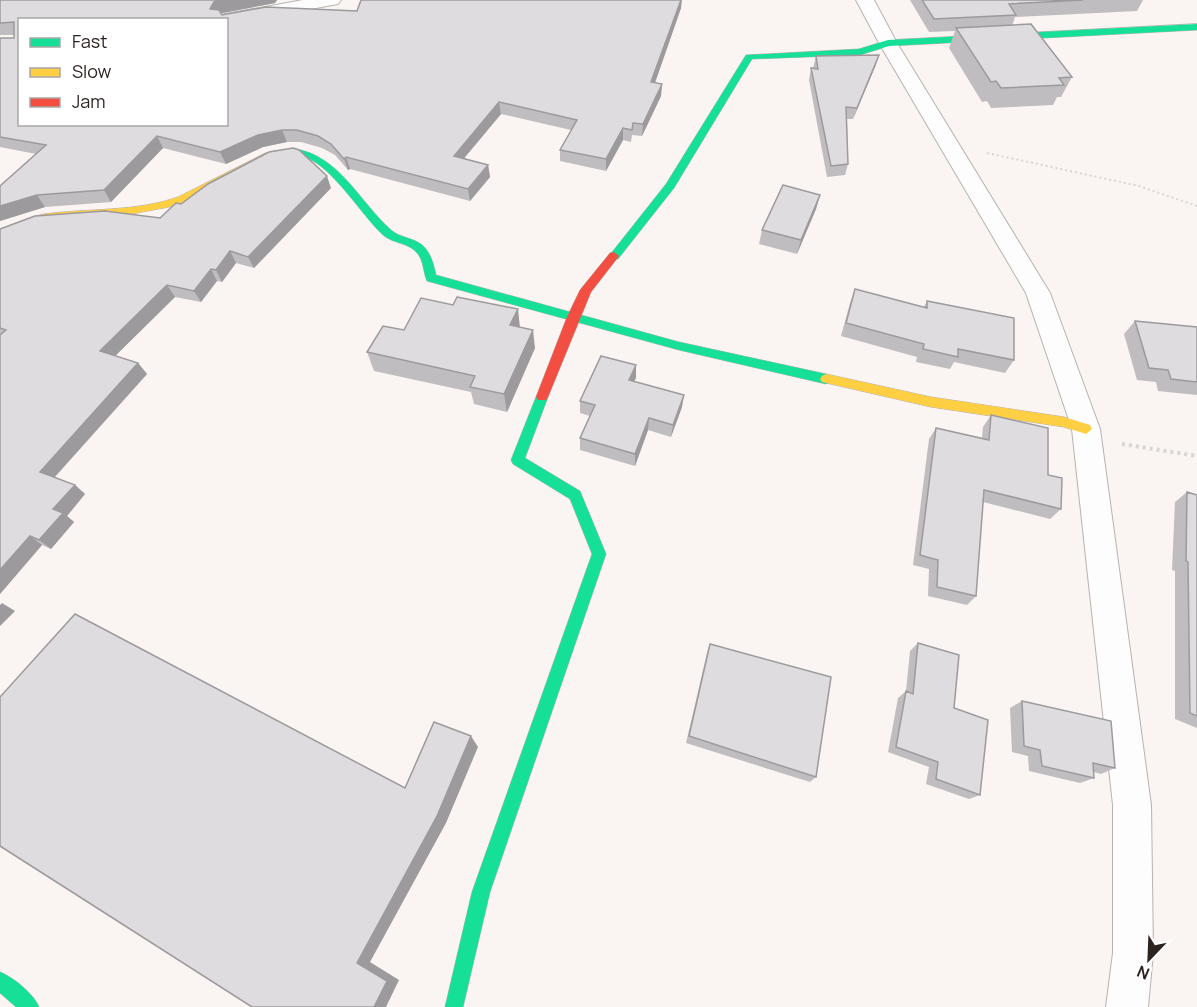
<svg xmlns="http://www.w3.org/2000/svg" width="1197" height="1007" viewBox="0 0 1197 1007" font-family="Manrope,sans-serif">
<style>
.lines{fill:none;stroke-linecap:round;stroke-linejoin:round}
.street-casing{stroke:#b9b2af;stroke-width:2}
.fast-casing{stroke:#b9b2af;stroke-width:1}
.slow-casing{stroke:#b9b2af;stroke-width:1}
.jam-casing{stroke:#b9b2af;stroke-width:1}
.path-far1{stroke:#d8d6d5;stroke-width:2;stroke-dasharray:2 3;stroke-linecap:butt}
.path{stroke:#d8d6d5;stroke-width:4;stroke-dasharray:3 4;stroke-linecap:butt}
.street{fill:#fefdfd;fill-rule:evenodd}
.fast{fill:#16e098;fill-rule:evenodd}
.slow{fill:#ffcf43;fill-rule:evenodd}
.jam{fill:#f24e42;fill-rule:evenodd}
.wall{fill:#c0bdc1}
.shaded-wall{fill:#9c9a9d}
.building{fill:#dfdce0;stroke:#9c9a9d;stroke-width:1.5;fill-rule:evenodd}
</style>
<rect width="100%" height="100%" fill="#faf4f2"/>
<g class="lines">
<defs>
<path id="street" d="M303,0H341L338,4L332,5L226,25V20H217L219,16L226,14Z
M856,0H874L897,43L1050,293L1100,429L1151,805L1153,953L1148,1007H1106L1113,953V805L1072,429L1026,293L879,43Z"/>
<path id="fast" d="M1197,24V30L889,46L860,55L752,59L674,188L618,259L614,260L609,256L666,184L746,55L859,49L888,40Z
M296,149C339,156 360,202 390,229C400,239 417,237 426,249C432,257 434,266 436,275L679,342L826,374L832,379L826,384L679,350L427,281C423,272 424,262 418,254C409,242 392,244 382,234C361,214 333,168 307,158C294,152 280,156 266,159L261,156L274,151Z
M542,392L548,397L525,458L580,491L606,554L490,892L463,1007H445L472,892L592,554L570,499L513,464L511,460L536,397Z
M0,972C13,977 34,994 39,1007H16L0,993Z"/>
<path id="slow" d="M266,153L269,154V158L186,201L169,207L131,214L44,221L0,237V229C14,224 30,217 44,214C89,208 135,212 178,197Z
M826,374L931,397L1064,417L1090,425L1092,429L1086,434L1064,427L931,407L822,382L820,379L822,376Z"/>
<path id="jam" d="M614,252L619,256L591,292L548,397L546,400H538L536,397L567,317L580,290L610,253Z"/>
</defs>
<!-- street casing -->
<use href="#street" class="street-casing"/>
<!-- fast casing -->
<use href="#fast" class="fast-casing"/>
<!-- slow casing -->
<use href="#slow" class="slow-casing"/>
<!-- jam casing -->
<use href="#jam" class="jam-casing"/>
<!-- path-far1 -->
<path class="path-far1" d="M987,153L1139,186L1197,206"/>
<!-- path -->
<path class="path" d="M1122,444L1197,456"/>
<!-- street -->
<use href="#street" class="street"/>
<!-- fast -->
<use href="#fast" class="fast"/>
<!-- slow -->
<use href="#slow" class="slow"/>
<!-- jam -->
<use href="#jam" class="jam"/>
</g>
<!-- wall -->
<path class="wall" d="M0,0H277L275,3L221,13L222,15L357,11L681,8L655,83L662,84L661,96L642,136L632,135L631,142L623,140L606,171L560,161V150L571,130L501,114L464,158L488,165L490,177L470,201L350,169L348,170L335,155L322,148L301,142H287L263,147L226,164L163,148L111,202L45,207L0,221L36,154L0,147V38H14V35H0Z
M910,0H1143L1137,11L1015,17L1012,26L1072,77L1061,97H1057L1053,105L991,108L987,101L982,102L949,48L955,31L929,32Z
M879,55L875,67L853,119H847L848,164L845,175L827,177L809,80L811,68H813L816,56Z
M331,188L254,268L236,263L222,282L217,281L201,302L175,297L115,356L138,363L147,374L55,477L75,485L85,494L67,516L74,522L51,549L42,545L0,594V229L160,218L181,204Z
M820,195L816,209L797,254L759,244L762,230Z
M855,289L924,307L927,301L1014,360L1005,373L954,362L950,369L916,362L917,357L841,336L850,303Z
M1135,321L1197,327V395L1158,391L1156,382L1137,380L1124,334Z
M520,327L535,348L507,412L474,404L471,392L374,371L367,352L404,330Z
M636,378L634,381L682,407L671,437L648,430L635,466L580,450V438L590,416L580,413V401Z
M991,415L1048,475L1061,509L1050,519L983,502L976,596L967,605L928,596L929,569L913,565L929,439L936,428L982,438L983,427Z
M1187,492L1197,495V728L1175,719V571L1172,570L1175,502Z
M918,643L954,708L980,795L969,799L926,784L929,767L888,752L898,698L906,691L910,651Z
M710,644L816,777L810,782L686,743L707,653Z
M1022,701L1115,768L1101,774L1094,772V778L1080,783L1029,771L1028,756L1012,752L1010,708Z"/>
<!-- shaded-wall -->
<path class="shaded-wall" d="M224,0H277L275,3L218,14L210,9L214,2Z
M681,0H682L681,8L651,94V82Z
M879,55L875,67L853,119L857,108Z
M662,84L661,96L642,136L643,124Z
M499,102L501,114L456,168L454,156Z
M623,128V140L606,171V159Z
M282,130L287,142L263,147L226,164L220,152L258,135Z
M157,136L163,148L111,202L104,190Z
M346,157L350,169L348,170L344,159Z
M488,165L490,177L470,201L468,189Z
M327,176L331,188L254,268L248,257Z
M37,195L45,207L0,221V206Z
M820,195L816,209L797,254L801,240Z
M230,251L236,263L222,282L216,270Z
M211,269L217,281L201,302L194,291Z
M167,285L175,297L109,362L100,351Z
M518,309L520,328L510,325Z
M533,330L535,348L507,412L504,394Z
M138,363L147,374L51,481L40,472Z
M636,365V378L628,392L629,380Z
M684,395L682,407L671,437L673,425Z
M649,418L648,430L635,466V454Z
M75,485L85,494L67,516L74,522L51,549L39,540L53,509Z
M30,536L42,545L0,594V570Z
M2,603L15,611L0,626V605Z
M471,736L478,747L446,823L370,962L399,980L386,1007H374L357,963Z"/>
<!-- building -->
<path class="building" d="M0,0H224L214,2L210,9L219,10L222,15L266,7L357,11L361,0H681L651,82L662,84L643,124L633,123L632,130L623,128L606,159L560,150L577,120L499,102L454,156L488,165L468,189L346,157L344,159L331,144L318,136L297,130H282L258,135L220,152L157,136L104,190L37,195L0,206V186L46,145L0,137V38H14V22L0,23ZM20,20H226V124H20Z
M922,0H1083L1009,4L1016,15L934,19Z
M1031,24L1072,77L1059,78L1064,85L1001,88L996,81L991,82L956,28Z
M879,55L857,108L846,107L848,164L831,166L811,68L818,69L816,56Z
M293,148L299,150L327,176L248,257L230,251L216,270L211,269L194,291L167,285L100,351L138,363L40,472L75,485L53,509L63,513L39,540L30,536L0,570V335L6,330L0,328V229L35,216L105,211L160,218L176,203L181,204L208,184L269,152Z
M783,185L820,195L801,240L762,230Z
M855,289L927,308V301L1014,318V360L958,349V357L923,349L924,344L846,323Z
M457,297L518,309L510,325L533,330L504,394L470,387L475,376L367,352L383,326L404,330L421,298L453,305Z
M1135,321L1197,327V382L1171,379L1168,370L1149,368Z
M601,356L636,365L629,380L684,395L673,425L649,418L635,454L580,438L595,405L580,401Z
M991,415L1048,428V475L1062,478L1061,509L984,490L976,596L937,587L938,560L920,555L936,428L989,440Z
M1187,492L1197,495V716L1190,713L1188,562L1186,561Z
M75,614L405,788L434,722L471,736L437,816L357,963L387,981L374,1007H252L0,846V697Z
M918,643L959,655L954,708L988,720L980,795L936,779L938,762L896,747L906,691L913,694Z
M710,644L831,677L816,777L689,736Z
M1022,701L1111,721L1115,768L1093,763L1094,778L1042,766L1040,750L1024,746Z"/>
<!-- legend -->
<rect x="18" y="18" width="210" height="108" fill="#ffffff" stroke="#aba7a6" stroke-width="1.5"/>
<rect x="30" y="38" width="30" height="9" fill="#16e098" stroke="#aba7a6" stroke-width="1.5"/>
<text x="72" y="48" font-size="18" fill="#2d2420">Fast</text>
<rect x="30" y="68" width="30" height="9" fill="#ffcf43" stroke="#aba7a6" stroke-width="1.5"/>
<text x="72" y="78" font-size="18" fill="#2d2420">Slow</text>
<rect x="30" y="98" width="30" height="9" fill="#f24e42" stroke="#aba7a6" stroke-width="1.5"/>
<text x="72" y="108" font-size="18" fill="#2d2420">Jam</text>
<!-- north arrow -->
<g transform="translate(1149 959) rotate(203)" stroke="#ffffff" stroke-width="4.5" paint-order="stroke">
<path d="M0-4.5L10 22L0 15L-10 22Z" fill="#2d2420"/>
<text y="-9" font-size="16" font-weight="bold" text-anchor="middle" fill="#2d2420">N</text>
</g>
</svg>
